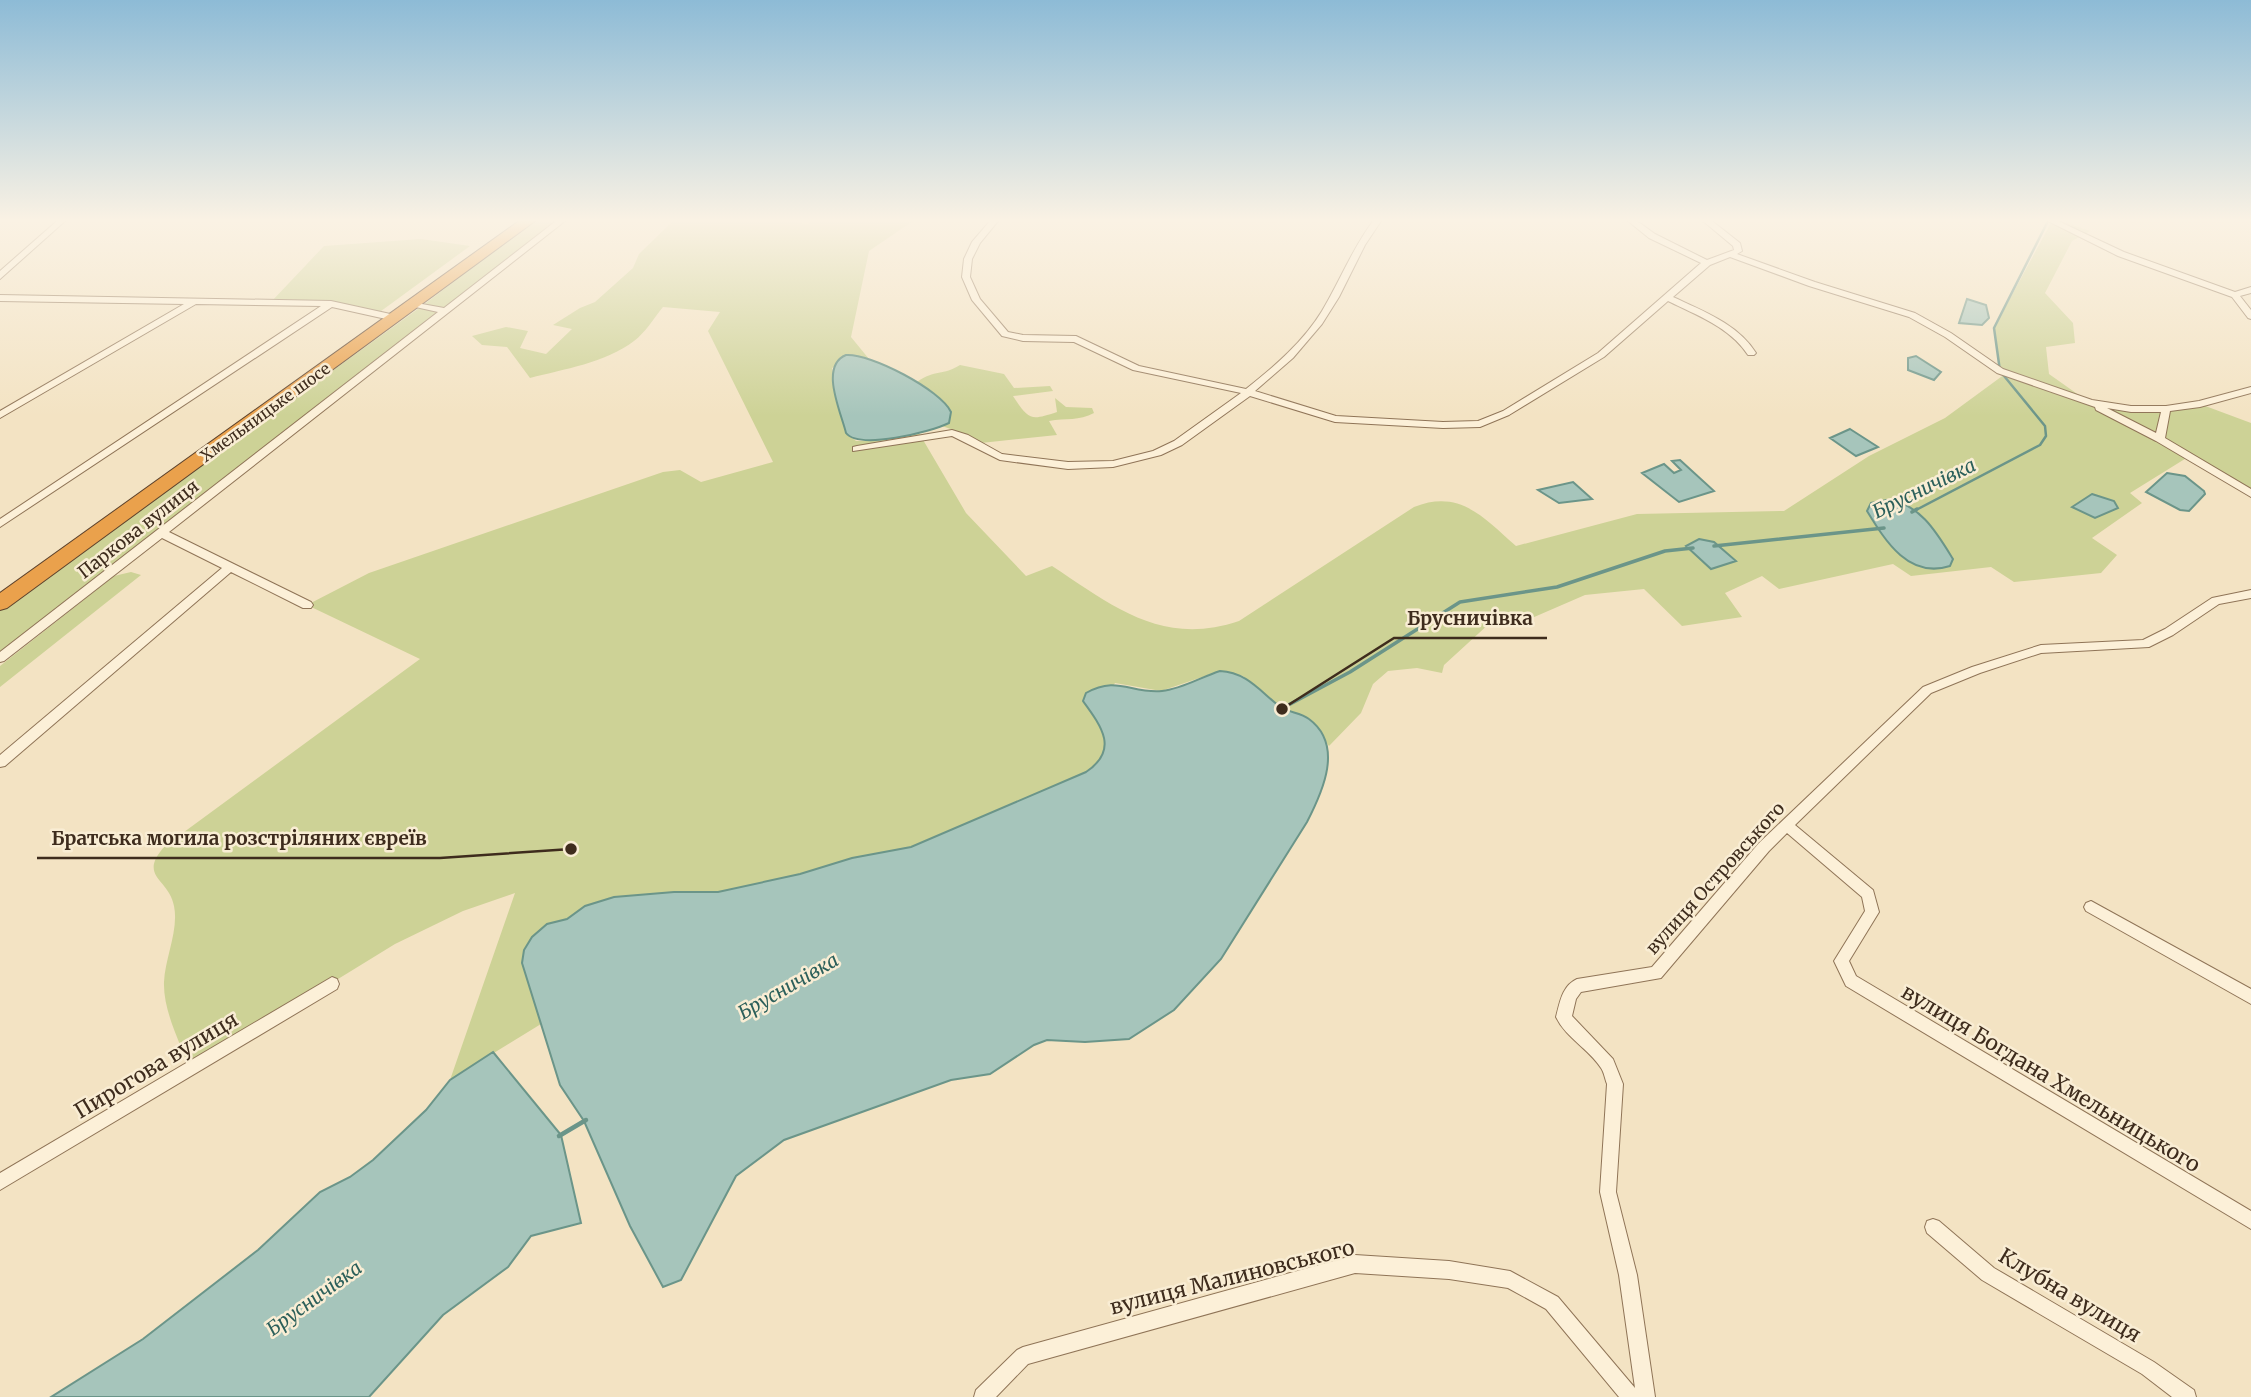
<svg xmlns="http://www.w3.org/2000/svg" width="2251" height="1397" viewBox="0 0 2251 1397" font-family="Merriweather,serif">
<style>
.green{fill:#cdd296}
.water{fill:#a6c5bb;stroke:#6b9589;stroke-width:2}
.lines{fill:none;stroke-linecap:round;stroke-linejoin:round}
.stream-far2{stroke:#6b9589;stroke-width:2.5}
.stream-far1{stroke:#6b9589;stroke-width:3.5}
.stream{stroke:#6b9589;stroke-width:4.5}
.street-casing{stroke:#8f7457;stroke-width:2}
.highway-casing{stroke:#5d422c;stroke-width:2}
.street{fill:#fcf0d8;fill-rule:evenodd}
.highway{fill:#eaa14c;fill-rule:evenodd}
.labels{text-anchor:middle;dominant-baseline:central;stroke-width:5;stroke-linejoin:round;paint-order:stroke}
.far-street-label{font-size:16px;fill:#3e2c1d;stroke:#f9edd4}
.street-label{font-size:18px;fill:#3e2c1d;stroke:#f9edd4}
.water-label{font-size:19px;font-style:italic;fill:#2b5f5a;stroke:#f9edd4}
.near-street-label{font-size:21px;fill:#3e2c1d;stroke:#f9edd4}
.leader{fill:none;stroke:#3e2c1d;stroke-width:2.5}
.callout-dot{fill:#3e2c1d;stroke:#f9edd4;stroke-width:2.5}
.callout-label{font-size:19px;text-anchor:middle;font-weight:bold;fill:#3e2c1d;stroke:#f9edd4;stroke-width:5;stroke-linejoin:round;paint-order:stroke}
</style>
<rect width="100%" height="100%" fill="#f3e3c3"/>
<!-- green -->
<path class="green" d="M533,221H561L0,658V611L422,306Z
M673,221H783L808,224L812,221H913L869,251L851,337L869,359L860,357L832,368L846,433L856,441H865L919,433L966,513L1026,576L1052,566C1113,606 1162,647 1239,621L1414,507C1460,489 1483,517 1516,546L1637,514L1784,511L1869,456L1945,418L2005,374L2000,371L1994,328L2052,221H2061L2090,231L2072,241L2045,293L2073,323L2075,343L2046,347L2049,374L2090,403L2131,409L2200,404L2251,423V494L2188,457L2130,493L2142,503L2092,538L2117,555L2101,573L2014,582L1991,567L1911,576L1893,564L1779,589L1762,576L1725,593L1742,617L1682,626L1644,589L1585,595L1525,621L1502,612L1444,665L1442,673L1417,668L1388,671L1373,684L1361,713L1329,746L1306,717L1282,709L1243,676L1220,671L1161,691L1115,683L1095,717L1101,728L1106,749L1096,765L1086,772L911,847L852,858L800,874L718,892H674L585,906L567,919L547,924L532,937L524,950L522,963L541,1024L450,1080L515,893L463,911L395,944L190,1070C180,1042 163,1011 164,982C165,958 179,930 174,906C169,878 137,877 165,846L420,659L307,605L369,573L663,472L680,470L701,482L773,462L708,331L720,312L663,307C654,318 645,333 634,341C605,363 564,369 530,378L507,347L482,345L472,336L506,327L528,331L520,348L546,354L572,329L553,325L580,308L595,302L633,268L639,254Z
M421,239L470,246L377,314L331,304L271,302L324,246Z
M960,365L1004,374L1014,388L1050,386L1053,391L1013,396C1029,420 1030,421 1057,412L1055,398L1066,407L1092,408L1094,413C1079,421 1066,418 1049,421L1057,435L981,443L965,434L942,426L949,423L927,389L917,382C935,369 943,376 960,365Z
M131,572L141,575L0,687V666L114,576Z"/>
<!-- water -->
<path class="water" d="M1967,299L1986,305L1989,318L1982,325L1959,323Z
M846,355C870,353 941,390 951,412L949,423C931,432 859,450 846,433C841,412 819,366 846,355Z
M1916,356L1941,372L1934,380L1908,370V358Z
M1850,429L1878,447L1856,456L1830,438Z
M1680,460L1714,491L1679,502L1642,473L1664,464L1674,473L1681,470L1672,461Z
M2167,473L2185,476L2204,491L2205,494L2189,511L2180,510L2146,492Z
M1573,482L1592,499L1559,503L1538,490Z
M2092,494L2114,501L2118,508L2095,518L2072,507Z
M1887,500C1920,503 1937,533 1953,559L1950,566C1909,579 1886,542 1867,511L1871,503Z
M1699,539L1714,542L1736,561L1711,569L1686,546Z
M1220,671C1246,672 1260,691 1279,706C1288,713 1300,712 1309,719C1344,745 1323,791 1307,822L1221,959L1174,1010L1129,1039L1085,1042L1047,1040L1034,1045L990,1074L951,1080L784,1140L736,1176L681,1280L663,1287L630,1226L584,1121L560,1085L522,963L524,950L532,937L547,924L567,919L585,906L614,897L674,892H718L800,874L852,858L911,847L1086,772C1119,750 1102,727 1083,701L1086,693C1117,675 1131,694 1162,691C1182,689 1201,677 1220,671Z
M493,1052L561,1135L581,1223L531,1236L508,1267L443,1315L369,1397H51L143,1339L258,1250L320,1192L350,1177L373,1160L426,1110L450,1080Z"/>
<g class="lines">
<!-- stream-far2 -->
<path class="stream-far2" d="M1914,511L2040,445L2046,436L2045,426L2000,371L1994,328L2048,221"/>
<!-- stream-far1 -->
<path class="stream-far1" d="M1912,512L1917,509
M1714,546L1884,528
M1279,710L1350,672L1460,602L1557,587L1665,551L1693,548"/>
<!-- stream -->
<path class="stream" d="M559,1136L586,1120"/>
<defs>
<path id="street" d="M57,221H65L0,279V271Z
M556,221H565L169,532L311,602L313,605L311,608H303L231,572L5,766L0,767V755L222,568L162,538L4,661L0,662V652L438,312L411,306V302L444,308Z
M990,221H998L980,243L972,259L970,277L980,299L1008,332L1023,335L1076,336L1139,366L1246,389C1275,366 1303,342 1322,311C1340,281 1352,249 1373,221H1381L1365,245L1339,297L1322,324L1293,358L1255,391L1336,416L1443,422L1478,421L1503,411L1598,353L1701,263L1649,238L1628,221H1637L1655,234L1707,260L1734,250L1733,246L1703,221H1712L1740,243L1742,251L1737,254L1815,282L1915,313L1951,333L2003,369L2092,400L2131,406H2166L2199,401L2251,387V393L2200,407L2170,411L2165,438L2251,489V497L2156,441L2096,410L2095,407L1997,373L1945,337L1909,317L1809,286L1730,257L1710,265L1673,297C1703,311 1738,324 1756,353L1754,355H1748C1730,327 1696,315 1668,301L1604,357L1509,415L1480,427L1443,428L1335,422L1250,396L1182,445L1161,455L1113,467L1068,469L1000,460L952,436L853,451V447L857,446L952,430L968,435L1002,454L1068,462L1113,461L1153,451L1174,441L1241,393L1133,370L1074,342L1023,341L1002,336L972,300L962,277L964,259L972,242ZM2107,408L2131,412H2161L2156,433Z
M2048,221H2058L2124,252L2235,292L2251,287V293L2240,296L2251,310V319L2248,318L2232,297L2118,256Z
M0,295L331,301L395,315L399,318L395,321L332,307L0,527V519L321,306L196,304L0,418V411L184,304L0,301Z
M2251,590V598L2219,604L2173,635L2149,647L2041,653L1980,673L1931,693L1795,825L1873,890L1879,912L1849,961L1856,976L2251,1211V1229L1846,986L1834,961L1865,911L1862,897L1787,833L1769,851L1661,978L1581,992L1576,999L1572,1016L1613,1059L1623,1084L1616,1192L1637,1275L1655,1397H1619L1546,1309L1508,1288L1449,1279L1355,1273L1028,1364L996,1397H974L976,1390L1017,1350L1023,1347L1355,1255L1449,1261L1510,1271L1558,1297L1635,1388L1619,1275L1600,1192L1607,1084C1605,1079 1604,1072 1601,1068C1589,1049 1566,1038 1556,1017C1560,1002 1562,986 1577,979L1652,967L1759,843L1923,687L1972,667L2041,645L2143,640L2165,629L2212,598Z
M2091,901L2251,989V1004L2086,911L2084,907L2086,903Z
M332,977L337,979L339,984L337,989L0,1190V1173Z
M1933,1219L1939,1221L1994,1268L2154,1362L2194,1390L2196,1397H2172L2142,1374L1982,1280L1927,1233L1925,1227L1927,1221Z"/>
<path id="highway" d="M519,221H535L7,608L0,610V593Z"/>
</defs>
<!-- street casing -->
<use href="#street" class="street-casing"/>
<!-- highway casing -->
<use href="#highway" class="highway-casing"/>
<!-- street -->
<use href="#street" class="street"/>
<!-- highway -->
<use href="#highway" class="highway"/>
</g>
<!-- sky -->
<linearGradient id="sky" x2="0" y2="1"><stop stop-color="#8dbbd6"/><stop offset="0.53" stop-color="#faf2e4"/><stop offset="1" stop-color="#faf2e4" stop-opacity="0"/></linearGradient>
<rect width="2251" height="416" fill="url(#sky)"/>
<g class="labels">
<!-- far-street labels -->
<g class="far-street-label">
<text transform="translate(265 412) rotate(-36)">Хмельницьке шосе</text>
</g>
<!-- street labels -->
<g class="street-label">
<text transform="translate(138 529) rotate(-38)">Паркова вулиця</text>
<text transform="translate(1715 878) rotate(-48)">вулиця Островського</text>
</g>
<!-- water labels -->
<g class="water-label">
<text transform="translate(1924 488) rotate(-26)">Брусничівка</text>
<text transform="translate(788 986) rotate(-30)">Брусничівка</text>
<text transform="translate(314 1298) rotate(-36)">Брусничівка</text>
</g>
<!-- near-street labels -->
<g class="near-street-label">
<text transform="translate(156 1065) rotate(-31)">Пирогова вулиця</text>
<text transform="translate(2051 1078) rotate(31)">вулиця Богдана Хмельницького</text>
<text transform="translate(1232 1277) rotate(-14)">вулиця Малиновського</text>
<text transform="translate(2070 1295) rotate(31)">Клубна вулиця</text>
</g>
</g>
<!-- callouts -->
<path class="leader" d="M1282 709L1394 638H1547M571 849L440 858H37"/>
<g class="callout-dot">
<circle cx="1282" cy="709" r="7"/>
<circle cx="571" cy="849" r="7"/>
</g>
<g class="callout-label">
<text x="1470" y="625">Брусничівка</text>
<text x="239" y="845">Братська могила розстріляних євреїв</text>
</g>
</svg>
